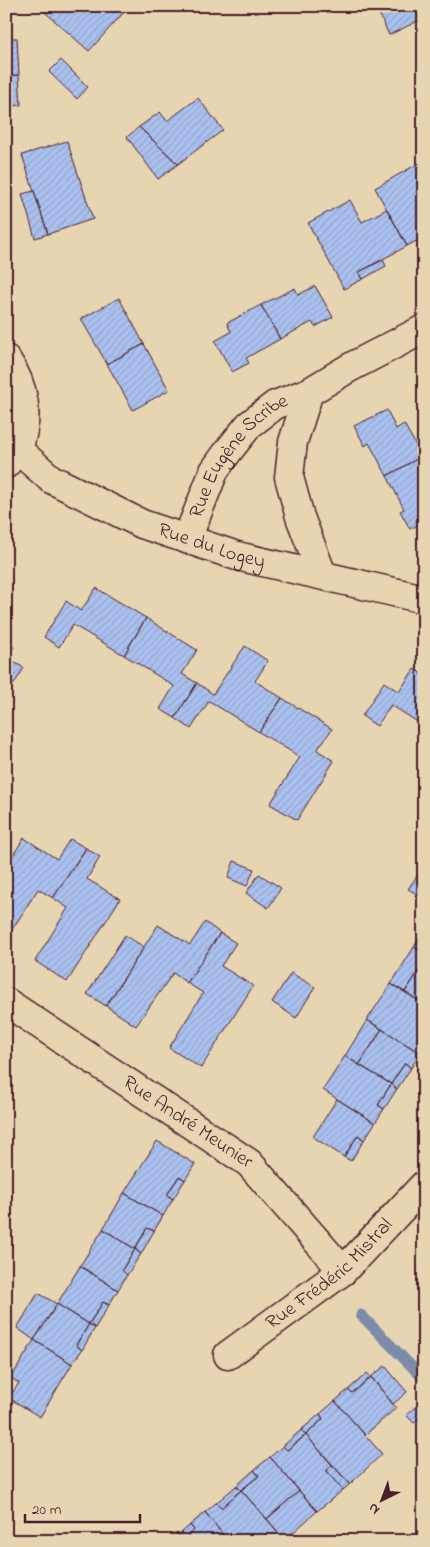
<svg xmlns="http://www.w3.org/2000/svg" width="430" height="1547" viewBox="0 0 430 1547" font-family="'Indie Flower',sans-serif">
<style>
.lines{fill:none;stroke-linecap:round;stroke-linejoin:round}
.stream{stroke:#7c8ba8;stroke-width:11}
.building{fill:url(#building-hatch);stroke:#4a1f2b}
.street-casing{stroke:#4a1f2b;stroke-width:31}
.secondary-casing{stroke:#4a1f2b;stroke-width:31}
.street{stroke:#e7d5b2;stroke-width:28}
.secondary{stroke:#e7d5b2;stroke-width:28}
.labels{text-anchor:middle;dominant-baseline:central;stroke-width:4;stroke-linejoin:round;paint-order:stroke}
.street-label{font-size:20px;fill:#4a1f2b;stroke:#e7d5b2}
</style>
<defs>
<pattern id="building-hatch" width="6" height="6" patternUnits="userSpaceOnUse" patternTransform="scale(1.25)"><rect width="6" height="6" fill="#aac1ef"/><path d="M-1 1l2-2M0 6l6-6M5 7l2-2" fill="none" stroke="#94a5cd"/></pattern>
</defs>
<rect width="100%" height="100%" fill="#e7d5b2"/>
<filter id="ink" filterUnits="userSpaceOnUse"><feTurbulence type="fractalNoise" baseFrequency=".02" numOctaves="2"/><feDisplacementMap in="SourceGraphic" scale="10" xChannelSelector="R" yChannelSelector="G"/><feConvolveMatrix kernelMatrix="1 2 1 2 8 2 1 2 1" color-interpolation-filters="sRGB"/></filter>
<g filter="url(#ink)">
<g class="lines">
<!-- stream -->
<path class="stream" d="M361,1315L424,1379"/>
</g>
<!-- building -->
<path class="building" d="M38,6H119L125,11L89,51Z
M389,6H413L420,20L389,35L378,12Z
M6,32L10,76L19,75L21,105L6,107Z
M8,38H17L19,75L10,76Z
M61,60L88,87L77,99L49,72Z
M198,98L223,130L178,164L139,127L160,112L167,121Z
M139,127L178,164L158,179L127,137Z
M67,141L93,219L48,234L22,155Z
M419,163L424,171V237L407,246L375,188Z
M34,191L48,234L35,238L22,194Z
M350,200L362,222L387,209L407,246L359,272L363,279L344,289L308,223Z
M383,260L386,266L363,279L359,272Z
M315,286L333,317L315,327L312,322L280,339L261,305L295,288L298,295Z
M119,298L144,344L107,364L81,319Z
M261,305L280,339L246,358L249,363L232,372L215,341L231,332L227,323Z
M144,344L169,390L133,410L107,364Z
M387,410L396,429L404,424L422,456L387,476L369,443L365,446L354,426Z
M422,456L424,459V522L410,529L400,511L404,509L387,476Z
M96,588L146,618L124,655L73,625L59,647L44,637L66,601L81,611Z
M146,618L197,650L182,674L197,683L175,718L160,709L174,686L124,655Z
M6,642L14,647L6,659Z
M245,646L268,661L255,681L282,698L259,732L209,701L191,729L175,718L197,683L213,694Z
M7,658L24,668L14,684L6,679Z
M414,669L424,675V726L391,705L377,726L362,716L384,682L399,692Z
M6,679L14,684L6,696Z
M282,698L332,729L317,750L334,761L297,820L270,804L300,757L259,732Z
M24,838L57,859L70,839L86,848L53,898L38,889L6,939V866Z
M86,848L100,857L87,879L120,899L67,982L35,961L68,908L53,898Z
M234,861L254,869L247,886L228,878Z
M419,873L424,876V898L408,889Z
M259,874L281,888L268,908L246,893Z
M205,922L220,933L187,983L173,973L136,1026L106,1006L158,925L190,945Z
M424,931V953L414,947Z
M220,933L236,943L221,966L253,986L201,1068L169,1048L203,993L187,983Z
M125,935L144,947L106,1006L87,994Z
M414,947L424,953V963L405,992L391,984Z
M424,963V1004L405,992Z
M291,973L315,987L296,1018L272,1002Z
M391,984L424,1004V1047L420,1053L367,1020Z
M367,1020L382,1029L359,1065L345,1056Z
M382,1029L420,1053L411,1068L405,1063L391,1084L359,1065Z
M345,1056L391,1084L378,1105L384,1109L375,1123L323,1090Z
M405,1063L411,1068L397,1089L391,1084Z
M391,1084L397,1089L384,1109L378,1105Z
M337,1099L375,1123L364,1140L358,1135L344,1157L313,1137Z
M358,1135L364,1140L351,1161L344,1157Z
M157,1141L195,1164L185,1180L179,1176L167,1195L173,1199L163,1216L124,1193Z
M179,1176L185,1180L173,1199L167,1195Z
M124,1193L163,1216L154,1231L147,1228L135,1249L103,1229Z
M147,1228L154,1231L141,1254L135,1249Z
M103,1229L135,1249L122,1270L127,1275L118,1290L80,1266Z
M135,1249L141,1254L127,1275L122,1270Z
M80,1266L118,1290L109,1305L103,1302L89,1324L57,1304Z
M38,1293L57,1304L34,1340L17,1328Z
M103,1302L109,1305L95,1328L89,1324Z
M57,1304L89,1324L76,1345L82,1350L72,1364L34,1340Z
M89,1324L95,1328L82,1350L76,1345Z
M34,1340L72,1364L40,1417L9,1398L19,1383L11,1378Z
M385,1366L407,1392L393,1404L371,1377Z
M367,1373L371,1377L352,1393L348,1390Z
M371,1377L396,1408L365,1435L335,1401L348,1390L352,1393Z
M335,1401L382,1454L350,1484L306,1435L323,1419L320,1414Z
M420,1403L424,1407V1415L414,1423L406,1415Z
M320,1414L323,1419L306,1435L301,1430Z
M301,1430L306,1435L287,1450L283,1446Z
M306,1435L332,1465L326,1471L343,1490L317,1511L270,1457L283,1446L287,1450Z
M270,1457L299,1491L267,1519L241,1490L259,1476L254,1470Z
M332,1465L350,1484L343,1490L326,1471Z
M254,1470L259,1476L241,1490L236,1486Z
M236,1486L241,1490L221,1508L216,1503Z
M241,1490L285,1540L283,1541H228L205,1512L216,1503L221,1508Z
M299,1491L317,1511L285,1540L267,1519Z
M205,1512L228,1541H182L194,1530L190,1525Z
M190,1525L194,1530L182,1541H172Z"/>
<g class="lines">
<defs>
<g id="street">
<path id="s1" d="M17,449L51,479L142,524L237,556L424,599"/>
<path id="s2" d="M187,539L214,471L229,450L249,425L275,405L309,392"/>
<path d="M322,574L300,517L289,477L293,442L309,392L349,368L424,329"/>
<path id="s3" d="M6,1002L249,1163L343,1271"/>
<path id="s4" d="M228,1355L343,1271L424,1185"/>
</g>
<path id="secondary" d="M6,359C25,386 30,417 18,448C15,453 10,459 6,464"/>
</defs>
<!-- street casing -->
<use href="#street" class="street-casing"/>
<!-- secondary casing -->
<use href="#secondary" class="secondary-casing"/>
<!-- street -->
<use href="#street" class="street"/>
<!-- secondary -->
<use href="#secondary" class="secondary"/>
</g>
</g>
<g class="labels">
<!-- street labels -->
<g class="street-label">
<text stroke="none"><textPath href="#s2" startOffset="100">Rue Eugène Scribe</textPath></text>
<text stroke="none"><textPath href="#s1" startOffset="220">Rue du Logey</textPath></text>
<text stroke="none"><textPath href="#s3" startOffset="218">Rue André Meunier</textPath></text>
<text stroke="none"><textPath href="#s4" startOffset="130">Rue Frédéric Mistral</textPath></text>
</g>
</g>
<!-- margin -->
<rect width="430" height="1547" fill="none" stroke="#e7d5b2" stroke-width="25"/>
<rect x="12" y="12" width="405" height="1522" fill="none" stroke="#4a1f2b" stroke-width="2" filter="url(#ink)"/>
<!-- north arrow -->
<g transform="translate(382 1500) rotate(222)" stroke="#e7d5b2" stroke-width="4" paint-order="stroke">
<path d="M0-4L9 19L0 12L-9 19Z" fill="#4a1f2b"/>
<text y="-8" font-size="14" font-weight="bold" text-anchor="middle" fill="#4a1f2b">N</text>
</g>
<!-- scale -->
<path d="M25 1514v8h115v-8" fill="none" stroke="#4a1f2b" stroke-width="2.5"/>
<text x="32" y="1514" font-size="15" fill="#4a1f2b" stroke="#e7d5b2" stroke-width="4" paint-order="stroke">20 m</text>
</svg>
